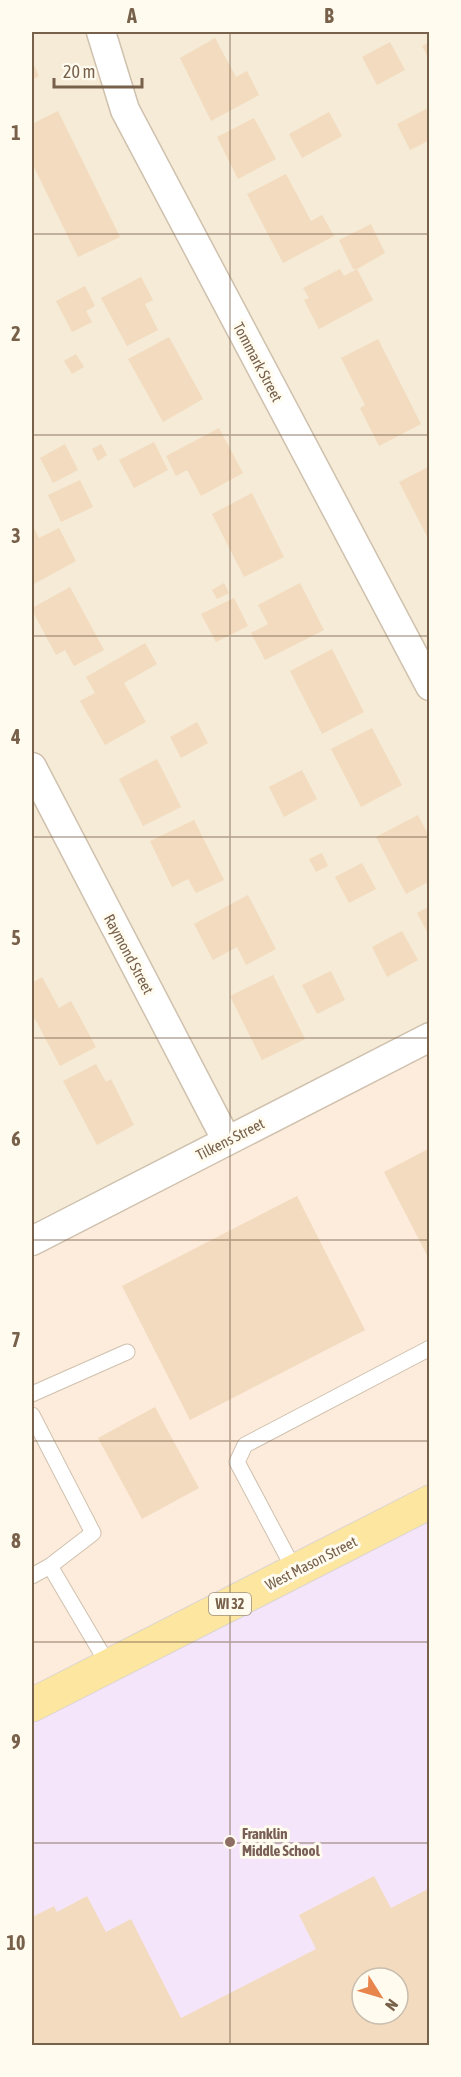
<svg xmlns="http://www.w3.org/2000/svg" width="461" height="2077" viewBox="0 0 461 2077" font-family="'Asap Condensed',sans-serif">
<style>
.residential{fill:#f5ebd6}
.commercial{fill:#fdebdc}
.education{fill:#f5e5fa;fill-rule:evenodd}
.building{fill:#f3dbbf;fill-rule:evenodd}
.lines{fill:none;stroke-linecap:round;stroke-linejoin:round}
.lane-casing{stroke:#cfc1ad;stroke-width:17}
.street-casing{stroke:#cfc1ad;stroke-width:31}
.primary-casing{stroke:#dcd6d0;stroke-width:35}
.lane{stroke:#fff;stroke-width:15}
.street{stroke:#fff;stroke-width:28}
.primary{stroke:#fce6a0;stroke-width:33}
.grid{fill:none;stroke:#78614b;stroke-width:1.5;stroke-opacity:0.55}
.education-dot{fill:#8d6e63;stroke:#fffbef;stroke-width:2}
.labels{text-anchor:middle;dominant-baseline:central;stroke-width:6;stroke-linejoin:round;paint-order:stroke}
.shield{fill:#fffbef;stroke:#a08f7c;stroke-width:1.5}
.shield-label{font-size:14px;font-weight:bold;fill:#78614b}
.street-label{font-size:15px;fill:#78614b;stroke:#fffbef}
.education-label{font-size:15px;font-weight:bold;fill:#785e54;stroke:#fffbef;text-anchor:start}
.neatline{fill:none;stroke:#78614b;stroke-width:2}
.grid-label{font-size:20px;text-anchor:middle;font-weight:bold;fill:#78614b}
</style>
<rect width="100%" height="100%" fill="#fdf8e8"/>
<!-- residential -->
<path class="residential" d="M32,32H429V1022L32,1223Z"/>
<!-- commercial -->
<path class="commercial" d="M429,1037V1502L32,1705V1241Z"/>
<!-- education -->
<path class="education" d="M429,1502V2045L32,2046V1705ZM362,1978H398V2014H362Z"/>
<!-- building -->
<path class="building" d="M215,38L236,77L247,71L259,95L211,121L180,58Z
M390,42L405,70L377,85L362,57Z
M430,42V61L422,46Z
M32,61L39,76L32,80Z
M426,109L430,116V140L410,150L397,124Z
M58,111L120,237L78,257L32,163V124Z
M329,112L342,136L302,158L289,134Z
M254,118L276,159L238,179L217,137Z
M286,174L311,221L322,215L334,236L283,263L247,194Z
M371,224L385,253L357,269H353L339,240Z
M340,269L344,276L357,269L373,300L319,329L304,300L309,298L303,288Z
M141,277L153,300L145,304L158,330L127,346L101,298Z
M85,286L95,306L86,311L92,322L72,332L56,301Z
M169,337L203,399L163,422L128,359Z
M378,339L421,424L379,446L360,408L365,405L341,358Z
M76,354L84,367L72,374L64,361Z
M219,428L243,473L201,496L187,470L176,476L166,456Z
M154,442L168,470L134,488L119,460Z
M65,444L78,470L53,483L40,458Z
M101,444L107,455L98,461L92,449Z
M430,466V542L399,482Z
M80,480L93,507L61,522L48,495Z
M252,493L284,557L244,577L212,514Z
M32,525L39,538L59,528L76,561L32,585Z
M224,583L229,593L217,599L212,590Z
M300,583L324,630L265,660L251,633L268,624L258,605Z
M70,587L104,650L74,666L65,650L56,655L32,610V608Z
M234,598L248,626L216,642L201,614Z
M145,643L157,664L124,683L146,722L105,745L80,701L95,693L86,677Z
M332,649L364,712L322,734L290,671Z
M197,722L208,743L181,758L170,737Z
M372,728L402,785L361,807L331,749Z
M157,759L181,807L143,826L119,779Z
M302,770L317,799L284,817L269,787Z
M418,815L430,838V881L406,894L376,837Z
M194,820L224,880L196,893L188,879L172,887L150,841Z
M322,853L328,866L316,872L309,859Z
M362,863L376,889L349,903L335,877Z
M248,895L276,949L246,965L237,947L213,960L194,924Z
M430,906V937L417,913Z
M402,931L418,960L387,977L372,947Z
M331,971L345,1000L317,1014L302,985Z
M273,975L305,1039L262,1060L230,996Z
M42,977L59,1008L71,1001L96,1047L60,1066L35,1019L32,1021V983Z
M96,1064L106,1082L111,1079L134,1125L97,1145L63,1081Z
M430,1148V1261L384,1172Z
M297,1196L365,1330L190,1420L122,1286Z
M155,1407L199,1488L142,1519L98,1438Z
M374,1876L391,1908L430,1888V2046H32V1917L54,1906L57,1912L87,1896L106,1932L131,1919L181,2018L316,1949L299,1915ZM362,1978H398V2014H362Z"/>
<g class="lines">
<defs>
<path id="lane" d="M32,1394L127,1352
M32,1415L93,1533L50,1566
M295,1571L237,1462L245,1445L430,1348
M32,1576L50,1566L109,1666"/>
<path id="street" d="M101,32L125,110L430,686
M32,767L227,1141
M32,1241L430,1037"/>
<path id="primary" d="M32,1705L430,1502"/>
</defs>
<!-- lane casing -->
<use href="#lane" class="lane-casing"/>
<!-- street casing -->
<use href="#street" class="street-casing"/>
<!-- primary casing -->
<use href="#primary" class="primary-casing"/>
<!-- lane -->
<use href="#lane" class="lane"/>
<!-- street -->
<use href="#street" class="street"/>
<!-- primary -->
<use href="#primary" class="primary"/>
</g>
<!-- grid -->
<path class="grid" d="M230,32V2046M32,234H430M32,435H430M32,636H430M32,837H430M32,1038H430M32,1240H430M32,1441H430M32,1642H430M32,1843H430"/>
<!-- markers -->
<circle class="education-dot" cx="230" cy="1842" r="6"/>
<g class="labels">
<!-- shield labels -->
<rect class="shield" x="209" y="1593" width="42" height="22" rx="4.5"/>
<g class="shield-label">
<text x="230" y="1604">WI 32</text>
</g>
<!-- street labels -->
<g class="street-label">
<text transform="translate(258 362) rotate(62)">Tommark Street</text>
<text transform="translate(129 954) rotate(62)">Raymond Street</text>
<text transform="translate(230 1139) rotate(-27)">Tilkens Street</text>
<text transform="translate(311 1563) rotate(-27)">West Mason Street</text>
</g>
<!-- education labels -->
<g class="education-label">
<text x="242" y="1833">Franklin<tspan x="242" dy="17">Middle School</tspan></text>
</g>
</g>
<!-- border -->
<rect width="461" height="2077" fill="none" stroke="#fffbef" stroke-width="66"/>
<!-- north arrow -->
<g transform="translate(380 1996) rotate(127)"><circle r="28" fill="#fffbef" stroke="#c9bdad" stroke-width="1.5"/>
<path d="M0-4.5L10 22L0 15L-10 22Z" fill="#e8854c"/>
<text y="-9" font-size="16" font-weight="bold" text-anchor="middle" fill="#78614b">N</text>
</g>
<!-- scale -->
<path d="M54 78v9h88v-9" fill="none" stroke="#78614b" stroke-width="3"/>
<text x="63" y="78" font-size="18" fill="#78614b" stroke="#fffbef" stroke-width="4.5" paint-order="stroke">20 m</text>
<rect x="33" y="33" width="395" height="2011" class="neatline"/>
<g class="grid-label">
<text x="132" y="23">A</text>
<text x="329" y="23">B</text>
<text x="16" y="140">1</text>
<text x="16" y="341">2</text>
<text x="16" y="543">3</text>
<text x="16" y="744">4</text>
<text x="16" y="945">5</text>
<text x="16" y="1146">6</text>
<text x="16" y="1347">7</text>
<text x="16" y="1548">8</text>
<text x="16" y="1749">9</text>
<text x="16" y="1950">10</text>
</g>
</svg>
